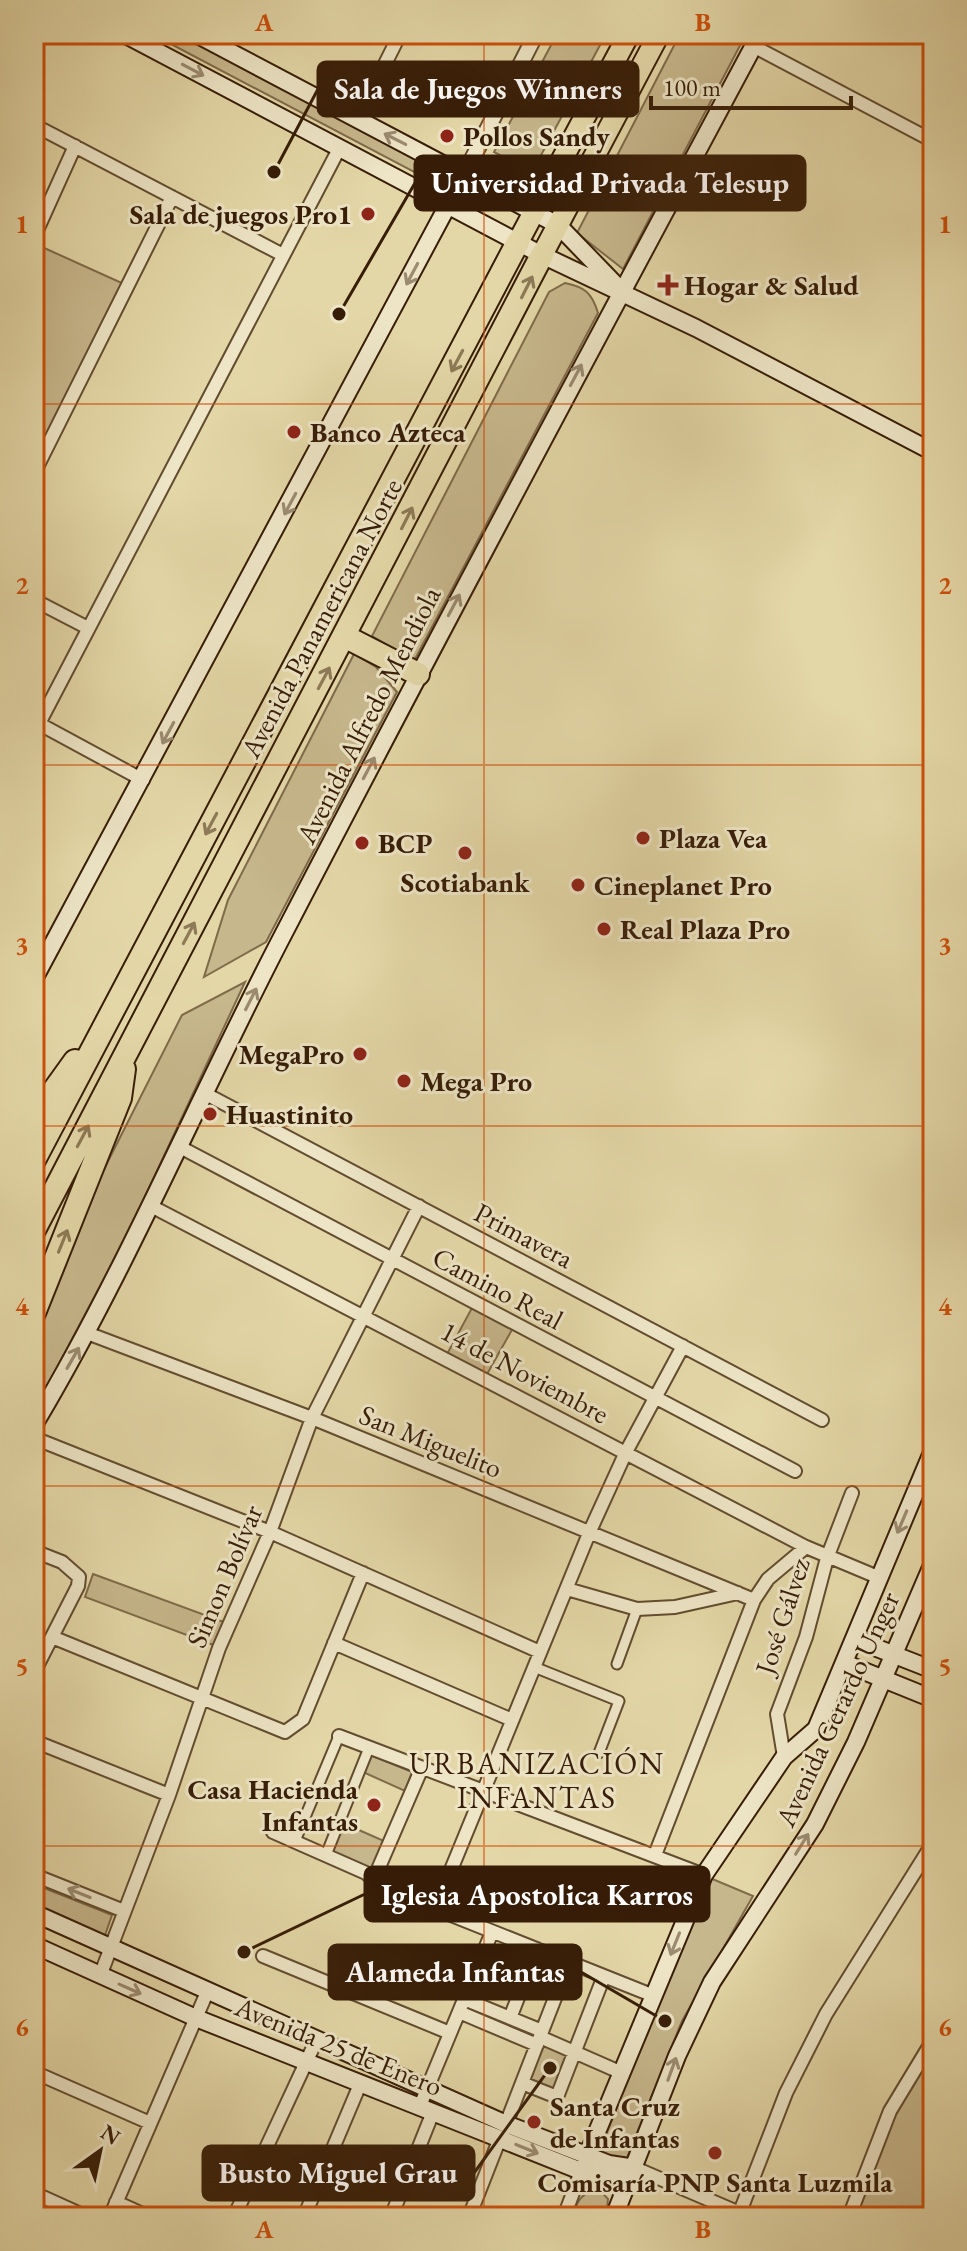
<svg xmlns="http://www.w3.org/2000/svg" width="967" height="2251" viewBox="0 0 967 2251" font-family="'EB Garamond',serif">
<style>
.green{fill:#c7b78c;stroke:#7f6a4a;stroke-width:2}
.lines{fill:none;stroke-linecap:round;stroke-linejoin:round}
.pedestrian-casing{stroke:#624c2f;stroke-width:13}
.minor-casing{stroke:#624c2f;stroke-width:16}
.tertiary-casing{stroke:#624c2f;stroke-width:18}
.secondary-casing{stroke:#371d07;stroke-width:20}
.trunk-casing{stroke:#371d07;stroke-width:24}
.motorway-casing{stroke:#371d07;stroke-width:26}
.pedestrian{stroke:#ede5c6;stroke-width:9}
.minor{stroke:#ede5c6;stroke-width:12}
.tertiary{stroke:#ede5c6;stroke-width:14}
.secondary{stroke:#ede5c6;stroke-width:16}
.trunk{stroke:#e4d7a7;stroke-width:20}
.motorway{stroke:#e4d7a7;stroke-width:22}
.oneway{stroke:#9b8b70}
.oneway2{stroke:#8e7a57}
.grid{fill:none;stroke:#cd500b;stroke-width:2;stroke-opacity:0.55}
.poi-dot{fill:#8f2418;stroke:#ede5c6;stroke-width:3}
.labels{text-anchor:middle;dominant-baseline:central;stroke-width:6;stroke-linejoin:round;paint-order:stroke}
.poi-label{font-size:28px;font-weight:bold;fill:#371d07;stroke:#ede5c6;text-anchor:start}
.street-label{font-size:28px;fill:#371d07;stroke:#ede5c6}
.neighbourhood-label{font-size:30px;letter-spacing:2px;fill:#371d07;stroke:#ede5c6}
.leader{fill:none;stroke:#371d07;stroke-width:3}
.callout-dot{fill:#371d07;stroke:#ede5c6;stroke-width:3}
.callout{fill:#371d07;stroke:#371d07;stroke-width:3}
.callout-label{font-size:30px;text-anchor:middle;font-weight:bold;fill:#fff}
.neatline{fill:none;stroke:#cd500b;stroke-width:3}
.grid-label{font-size:26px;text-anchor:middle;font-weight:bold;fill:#cd500b}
</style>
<rect width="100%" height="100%" fill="#e4d7a7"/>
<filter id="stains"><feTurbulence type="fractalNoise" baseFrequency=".0025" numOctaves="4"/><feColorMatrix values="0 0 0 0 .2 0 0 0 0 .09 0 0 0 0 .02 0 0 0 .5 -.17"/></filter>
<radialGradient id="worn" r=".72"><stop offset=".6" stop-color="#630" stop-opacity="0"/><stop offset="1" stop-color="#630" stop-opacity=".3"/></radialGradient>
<!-- green -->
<path class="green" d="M152,34H180L441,172L435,183Z
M557,34H606L532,172L494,152Z
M680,34H746L623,269L577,233Z
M42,247L124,284L34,459V265Z
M565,283C585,287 592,293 598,313L414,661L372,636L549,292Z
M354,654L376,667L397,692L266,942L204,977L228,900Z
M245,982L129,1231L34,1411V1343L96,1185L182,1015Z
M473,1306L513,1328L486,1376L447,1354Z
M93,1574L224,1622L216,1646L85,1597Z
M371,1755L412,1772L405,1791L363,1772Z
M343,1823L384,1841L371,1871L331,1853Z
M710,1878L753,1896L682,2021L626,2160L609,2164L600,2149Z
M34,1884L112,1915L103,1941L34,1910Z
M541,2043L572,2056L557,2097L525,2085Z
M927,2060L933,2062V2217H858L855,2215L894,2114Z
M599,2189L608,2199L606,2217H571C578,2201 581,2192 599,2189Z"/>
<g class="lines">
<defs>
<path id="pedestrian" d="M617,1664L637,1609
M534,1667L619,1701L599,1753
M295,1841L339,1736
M326,1855L369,1748"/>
<path id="minor" d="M753,46L933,141
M357,120L400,34
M34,125L283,255
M34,237L75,146
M34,473L172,197
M34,600L88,628
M34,721L143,780
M34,733L340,147
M204,1093L822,1420
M178,1146L795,1471
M149,1205L806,1547L880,1578
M87,1333L312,1418L754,1600
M34,1438L270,1532L540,1652
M34,1551L62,1562L79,1577L78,1586L34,1672
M567,1589L637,1609L675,1607L738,1593
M52,1637L285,1732L303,1719L363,1573
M334,1643L512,1720
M339,1736L704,1875
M34,1741L169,1795
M784,1757L777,1714L806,1637L827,1558L852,1493
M273,1832L366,1873L381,1887L654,1996
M655,1855L754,1600L768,1579L806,1547
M34,1875L124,1911
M373,1881L421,1770
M435,1909L590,1531L626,1452L683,1346
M263,1956L450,2033
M100,1976L169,1795L219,1648L270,1532L312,1418L419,1206
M464,1999L542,2031
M459,2012L537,2045
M510,2018L537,1949
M540,2037L622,2073
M34,2072L150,2123
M522,2083L557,2097L604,1976
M420,2106L492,1932
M506,2124L569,1962
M635,2168L749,2217
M34,2193L87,2217
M116,2202L149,2217
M740,2212L786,2093L826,2014L933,1843
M110,2217L208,1990
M234,2217L316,2041
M304,2217L361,2082
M391,2217L433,2112
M469,2217L500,2138
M564,2217L584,2163
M849,2217L890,2111L933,2040"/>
<path id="tertiary" d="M464,175L536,34"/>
<path id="secondary" d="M124,34L542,255L696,328L933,452
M196,34L558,225L614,283
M34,979L464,175
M34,1425C128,1267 199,1096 284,933C440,632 600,333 760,34
M854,1639L933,1670
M844,1663L933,1699
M34,1913L506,2124L609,2164L635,2168
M34,1945L196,2018L581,2171L630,2183
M587,2156L704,1875L784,1757L816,1729L933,1450
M614,2217L677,2056L712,1982L815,1824L856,1742L933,1563"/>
<path id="trunk" d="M518,242L629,34
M542,255L659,34"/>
<path id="motorway" d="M346,637L418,674
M34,1118L75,1061
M34,1160L518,242
M34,1230L542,255
M34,1313L120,1098L124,1069"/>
</defs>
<!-- pedestrian casing -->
<use href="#pedestrian" class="pedestrian-casing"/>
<!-- minor casing -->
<use href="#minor" class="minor-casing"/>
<!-- tertiary casing -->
<use href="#tertiary" class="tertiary-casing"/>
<!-- secondary casing -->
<use href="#secondary" class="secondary-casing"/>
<!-- trunk casing -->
<use href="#trunk" class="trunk-casing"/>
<!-- motorway casing -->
<use href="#motorway" class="motorway-casing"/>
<!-- pedestrian -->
<use href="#pedestrian" class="pedestrian"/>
<!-- minor -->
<use href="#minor" class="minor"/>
<!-- tertiary -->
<use href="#tertiary" class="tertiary"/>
<!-- secondary -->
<use href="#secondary" class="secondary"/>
<!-- trunk -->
<use href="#trunk" class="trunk"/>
<!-- motorway -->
<use href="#motorway" class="motorway"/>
</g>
<!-- one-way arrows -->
<defs><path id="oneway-shaft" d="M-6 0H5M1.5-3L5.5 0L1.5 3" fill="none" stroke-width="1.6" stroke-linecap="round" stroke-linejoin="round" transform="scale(2)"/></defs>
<g class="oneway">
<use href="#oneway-shaft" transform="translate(193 70) rotate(28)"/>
<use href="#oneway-shaft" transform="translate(395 139) rotate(-153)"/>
<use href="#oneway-shaft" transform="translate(412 274) rotate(118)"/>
<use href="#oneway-shaft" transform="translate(576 375) rotate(-62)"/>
<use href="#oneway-shaft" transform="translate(290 504) rotate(118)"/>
<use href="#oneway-shaft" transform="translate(454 605) rotate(-62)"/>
<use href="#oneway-shaft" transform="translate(168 733) rotate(118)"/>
<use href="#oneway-shaft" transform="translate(369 768) rotate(-62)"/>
<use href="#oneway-shaft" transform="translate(251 999) rotate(-63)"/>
<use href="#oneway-shaft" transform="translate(73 1358) rotate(-60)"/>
<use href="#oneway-shaft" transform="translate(902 1522) rotate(113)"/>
<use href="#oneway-shaft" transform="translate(802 1844) rotate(-58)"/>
<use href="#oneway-shaft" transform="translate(79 1893) rotate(-158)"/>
<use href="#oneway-shaft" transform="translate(675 1944) rotate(112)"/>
<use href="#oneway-shaft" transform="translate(130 1989) rotate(24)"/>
<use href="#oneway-shaft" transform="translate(672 2069) rotate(-70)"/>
<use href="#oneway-shaft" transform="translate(527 2149) rotate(22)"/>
</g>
<g class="oneway2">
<use href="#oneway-shaft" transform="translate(527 287) rotate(-63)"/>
<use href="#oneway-shaft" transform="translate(457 361) rotate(118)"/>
<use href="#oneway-shaft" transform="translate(407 518) rotate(-63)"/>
<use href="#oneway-shaft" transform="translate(324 678) rotate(-62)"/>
<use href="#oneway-shaft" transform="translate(211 824) rotate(118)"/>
<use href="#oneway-shaft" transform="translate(189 933) rotate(-62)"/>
<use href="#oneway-shaft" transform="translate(83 1136) rotate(-62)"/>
<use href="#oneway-shaft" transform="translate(63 1241) rotate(-68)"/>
</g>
<!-- grid -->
<path class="grid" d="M484,34V2217M34,404H933M34,765H933M34,1126H933M34,1486H933M34,1846H933"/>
<!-- markers -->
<g class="poi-dot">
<circle cx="447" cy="136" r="8"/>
<circle cx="368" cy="214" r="8"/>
<path d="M664 273h8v8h8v8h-8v8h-8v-8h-8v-8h8z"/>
<circle cx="294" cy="432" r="8"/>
<circle cx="643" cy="838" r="8"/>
<circle cx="362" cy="843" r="8"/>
<circle cx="465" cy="853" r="8"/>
<circle cx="578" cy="885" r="8"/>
<circle cx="604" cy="929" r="8"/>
<circle cx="360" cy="1054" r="8"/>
<circle cx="404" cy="1081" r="8"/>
<circle cx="210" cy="1114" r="8"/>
<circle cx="374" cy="1805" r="8"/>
<circle cx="534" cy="2122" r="8"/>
<circle cx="715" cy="2153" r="8"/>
</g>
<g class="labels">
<!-- poi labels -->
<g class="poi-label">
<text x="463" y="136">Pollos Sandy</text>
<text x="352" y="214" text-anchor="end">Sala de juegos Pro1</text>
<text x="684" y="285">Hogar &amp; Salud</text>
<text x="310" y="432">Banco Azteca</text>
<text x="659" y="838">Plaza Vea</text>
<text x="378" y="843">BCP</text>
<text x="465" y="882" text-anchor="middle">Scotiabank</text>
<text x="594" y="885">Cineplanet Pro</text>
<text x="620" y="929">Real Plaza Pro</text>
<text x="344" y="1054" text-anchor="end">MegaPro</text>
<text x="420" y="1081">Mega Pro</text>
<text x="226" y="1114">Huastinito</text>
<text x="358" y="1789" text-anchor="end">Casa Hacienda<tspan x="358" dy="32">Infantas</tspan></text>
<text x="550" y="2106">Santa Cruz<tspan x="550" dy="32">de Infantas</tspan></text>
<text x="715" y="2182" text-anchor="middle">Comisaría PNP Santa Luzmila</text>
</g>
<!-- street labels -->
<g class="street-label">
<text transform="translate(321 618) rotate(-62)">Avenida Panamericana Norte</text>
<text transform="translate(368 715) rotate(-63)">Avenida Alfredo Mendiola</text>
<text transform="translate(524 1235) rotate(28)">Primavera</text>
<text transform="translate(498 1288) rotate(28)">Camino Real</text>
<text transform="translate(525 1372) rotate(28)">14 de Noviembre</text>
<text transform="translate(431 1441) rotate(22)">San Miguelito</text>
<text transform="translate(224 1576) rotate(-67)">Simon Bolívar</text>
<text transform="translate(782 1616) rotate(-72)">José Gálvez</text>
<text transform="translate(837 1709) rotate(-65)">Avenida Gerardo Unger</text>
<text transform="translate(339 2046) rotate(22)">Avenida 25 de Enero</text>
</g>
<!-- neighbourhood labels -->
<g class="neighbourhood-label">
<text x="537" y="1763">URBANIZACIÓN<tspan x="537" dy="34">INFANTAS</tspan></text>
</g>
</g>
<!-- callouts -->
<path class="leader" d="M274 172L318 89M339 314L415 183M244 1952L365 1894M665 2021L581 1972M550 2068L474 2173"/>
<g class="callout-dot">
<circle cx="274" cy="172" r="8"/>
<circle cx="339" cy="314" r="8"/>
<circle cx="244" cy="1952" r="8"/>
<circle cx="665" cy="2021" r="8"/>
<circle cx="550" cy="2068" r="8"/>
</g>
<g class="callout">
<rect x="318" y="62" width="320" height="54" rx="8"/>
<rect x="415" y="156" width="390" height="54" rx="8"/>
<rect x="365" y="1867" width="344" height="54" rx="8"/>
<rect x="329" y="1945" width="252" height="54" rx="8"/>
<rect x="203" y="2146" width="271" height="54" rx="8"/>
</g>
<g class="callout-label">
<text x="478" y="99">Sala de Juegos Winners</text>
<text x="610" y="193">Universidad Privada Telesup</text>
<text x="537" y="1905">Iglesia Apostolica Karros</text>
<text x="455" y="1982">Alameda Infantas</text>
<text x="338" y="2183">Busto Miguel Grau</text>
</g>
<!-- margin -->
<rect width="967" height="2251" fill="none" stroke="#e4d7a7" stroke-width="88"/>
<!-- north arrow -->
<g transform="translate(100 2151) rotate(33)" stroke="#ede5c6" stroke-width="6" paint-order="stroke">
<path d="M0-6L14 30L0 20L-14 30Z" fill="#371d07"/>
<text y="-12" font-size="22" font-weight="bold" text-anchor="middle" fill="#371d07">N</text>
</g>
<!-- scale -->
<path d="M651 96v12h200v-12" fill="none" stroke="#371d07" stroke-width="4"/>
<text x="663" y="96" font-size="24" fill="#371d07" stroke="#ede5c6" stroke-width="6" paint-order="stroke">100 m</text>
<rect x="44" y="44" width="879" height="2163" class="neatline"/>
<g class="grid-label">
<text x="264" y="31">A</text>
<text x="703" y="31">B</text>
<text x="22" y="233">1</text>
<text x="945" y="233">1</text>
<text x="22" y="594">2</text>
<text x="945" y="594">2</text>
<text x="22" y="954">3</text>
<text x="945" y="954">3</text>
<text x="22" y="1315">4</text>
<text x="945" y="1315">4</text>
<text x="22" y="1675">5</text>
<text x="945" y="1675">5</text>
<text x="22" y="2036">6</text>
<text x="945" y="2036">6</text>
<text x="264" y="2238">A</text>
<text x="703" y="2238">B</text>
</g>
<rect width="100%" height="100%" filter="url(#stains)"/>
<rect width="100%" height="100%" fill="url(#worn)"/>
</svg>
